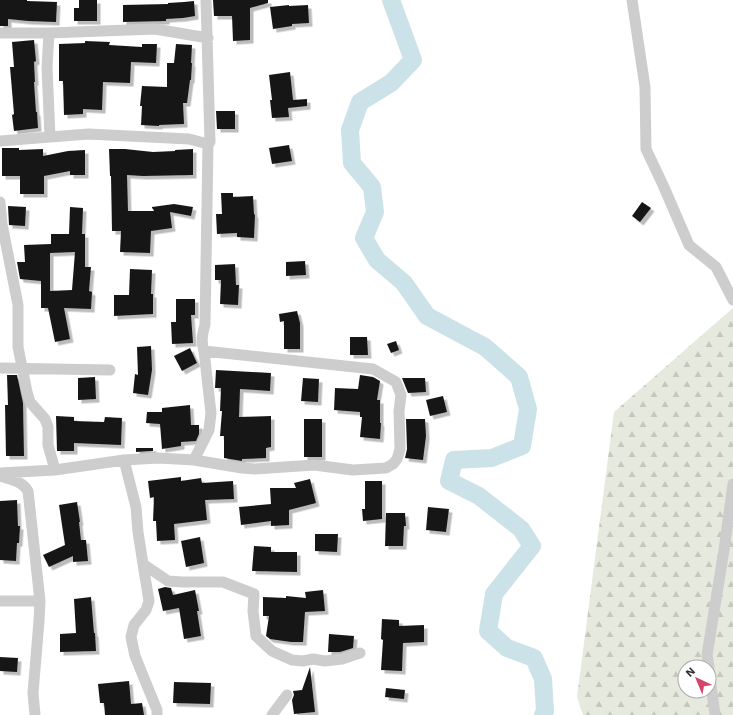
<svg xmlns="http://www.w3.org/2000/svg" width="733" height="715" viewBox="0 0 733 715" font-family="'Work Sans',sans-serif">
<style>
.forest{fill:url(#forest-firs);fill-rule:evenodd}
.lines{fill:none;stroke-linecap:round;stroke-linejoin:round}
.river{stroke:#cbe2e8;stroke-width:18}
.building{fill:#171717;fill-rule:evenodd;filter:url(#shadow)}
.minor{stroke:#cdcdcd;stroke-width:11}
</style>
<defs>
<pattern id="forest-firs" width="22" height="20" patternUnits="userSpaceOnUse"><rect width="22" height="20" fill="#e6e9dd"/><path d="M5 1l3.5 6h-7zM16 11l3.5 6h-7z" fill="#c6c8be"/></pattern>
<filter id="shadow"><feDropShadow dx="3.5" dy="3.5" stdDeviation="0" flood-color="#0004"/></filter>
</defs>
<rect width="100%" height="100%" fill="#fff"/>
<!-- forest -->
<path class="forest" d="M733,308V715H583L577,697L614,412ZM685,667H709V691H685Z"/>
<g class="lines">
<!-- river -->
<path class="river" d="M391,0L413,60L391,83L360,102L350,130L352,163L372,187L375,212L364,238L377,260L404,283L427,316L485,347L519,377L528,409L522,446L492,458L454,460L449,481L479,496L521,529L532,546L494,594L488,631L507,648L534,658L543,679L545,711L543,715"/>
</g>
<!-- building -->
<path class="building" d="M0,0H27V1L57,2L56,22L28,21L8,19V26H0Z
M79,0H97V21H74V8H79Z
M213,0H268V3L250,8V40L233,41L232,16H214Z
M194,1L195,16L183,18L166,19V21L123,22V5L168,4V3L184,2Z
M289,5V6L308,5L309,23L292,24V26L273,29L270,7Z
M34,40L36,61L34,62L35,82H34L36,112H37L38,128L14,131L12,115L14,114L10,67H14L12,42Z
M85,41L110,42L109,45L142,47V44H157L156,63L131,62L130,83L103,82L102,110L83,109V114L64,115L63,81H59V44L85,43Z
M176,44L192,45L191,63H192L191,80H190L187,103H183L184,124L159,125V126L141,125L142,106H140L142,86L167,87V63H174Z
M290,72L293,100L307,99V106L288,108L289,117L272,118L270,100H272L269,75Z
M216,111H235V129H217Z
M289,145L292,161L272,164L269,148Z
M2,148H19V150L43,149V156L68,151L85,150V175H70V171L44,176V194H20V176H2Z
M109,149H125L153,152L175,151V150L193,149V175L143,176L127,175L128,211H154L153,209L152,208V207L174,204L193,207L191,216L170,212L172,228L151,231L150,253L120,252L121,231H112L111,176H110Z
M221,193H233V197L253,196L254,214L255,215L254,238L237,237V233L217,234L216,214H222Z
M642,202L651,208L640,222L632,216Z
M8,206L26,207L25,226L9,225Z
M70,207L83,208L82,234H85V267H91L89,291L92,292L91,309L64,308L70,339L55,342L48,308H41V281L20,279L17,262H25L24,245L51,244V234H69ZM75,252L72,290L50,291V253Z
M305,261L306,275L286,276V262Z
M235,264L236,285H239L238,305L220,304L221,280H215V265Z
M130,269L152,270L151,294H153V314L114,316V295H129Z
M176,299H195V315H191L193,343L172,344L171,322H176Z
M297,311L300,323V349H284V321L280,322L279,314Z
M350,337H367L368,355H350Z
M396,341L399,350L391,353L387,344Z
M151,346L152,370L148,395L133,393L135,374L138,375L137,347Z
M190,348L197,363L182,371L174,356Z
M216,370L271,373L270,391L240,389L239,417L271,416V447L266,448V458L242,459V461L224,458V436H220L222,411H220L221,388H215Z
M7,375H17L23,403L24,456H6L5,405H8Z
M360,375L373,377L380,381L377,400H380V423H381L380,439L360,437L362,417H360V412L334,410L335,388L358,389Z
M95,377L96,399L78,400V378Z
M303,378L319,379L318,402L301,401Z
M402,378H425L426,392L408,393Z
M443,396L447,412L430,416L426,400Z
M190,405L191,425H199V434L196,441L181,442V446L162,449L160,424L146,423L147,412H162V408Z
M56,416L74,417V421L104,422L105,417L122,418L121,445L74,443V451H57Z
M304,419H322V457H304Z
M406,419H425L426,436L423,460L405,458L407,449Z
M136,448H153V451L136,452Z
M181,477V481L201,478L202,483L233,481L234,499L205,500L207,520L174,524L175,540L157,541L156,521H153L154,497L150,498L148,481Z
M310,479L316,503L289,510V525L271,526V521L241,525L239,507L271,504L270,488H296L294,483Z
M365,481H382V519L363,521L362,509H365Z
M17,500L18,526H20L19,543H17L16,561L0,560V501Z
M77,502L80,522H79L81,540H86L88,561L73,562V556L49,567L43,555L65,545L59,505Z
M428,507L449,509L446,532L426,530Z
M386,513H405L406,526H404L403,546H385Z
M315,534H338L337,552L315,551Z
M200,537L204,563L186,567L181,541Z
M254,546L271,547V552H297V572L252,571Z
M165,587L171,588L173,595L195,590L199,611H197L201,636L184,639L179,608L163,611L158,589Z
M323,590L325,611L305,612L303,642H291L270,639L266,636L269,616H263V597L286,598V596L306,598L305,592Z
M91,597L94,633H95L96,651L60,652V634L76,633L74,599Z
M382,619L399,620V626L424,625V642L403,643L402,671L381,670L383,640L381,639Z
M329,634L354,636L353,648L340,652H328Z
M0,657L18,658L17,672L0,671Z
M310,667L315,712L294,714L292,700L294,695L293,691L302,690Z
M129,681L131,704L142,703L144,715H105L104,703H100L98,684Z
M174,682L211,683L210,704L173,703Z
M386,688L405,690L404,699L385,697Z"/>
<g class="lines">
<!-- minor -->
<path class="minor" d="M632,0L645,87L646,149L663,185L689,245L716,267L733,300
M0,33H49L155,29L208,38
M49,33L47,67L50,137
M0,141L88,134L189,139L208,144
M0,202L2,224L18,305V347L27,392L30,402L45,419L48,427V445L55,470
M0,368L110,370
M124,460L136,507L138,532L143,564L149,601L146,610L134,625L131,637L135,656L157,710V715
M194,460L209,430L211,413L204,351C201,342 202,335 205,325L208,144L210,142L206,0
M0,473L55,470L124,460L158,458L194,460L242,468L255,469L314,465L353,470L386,468L393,464L397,459L400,449L399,411L401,395L396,382L373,369L204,351
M0,476C11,480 22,481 28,491L40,601L39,621L33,693L35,715
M143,564L168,581L183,582H223L254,594L253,611L256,636L272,651L292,660L303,661L313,659L325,661L342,659L360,653
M0,601H40
M709,667L707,655L724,550L733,484
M709,671L715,715
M272,715L287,695"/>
</g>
<!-- north arrow -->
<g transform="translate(697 679) rotate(316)"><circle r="19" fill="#ffffff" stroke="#acacac"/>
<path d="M0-3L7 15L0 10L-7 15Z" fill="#d7436b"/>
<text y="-6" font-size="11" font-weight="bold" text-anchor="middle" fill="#303030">N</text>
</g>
</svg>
